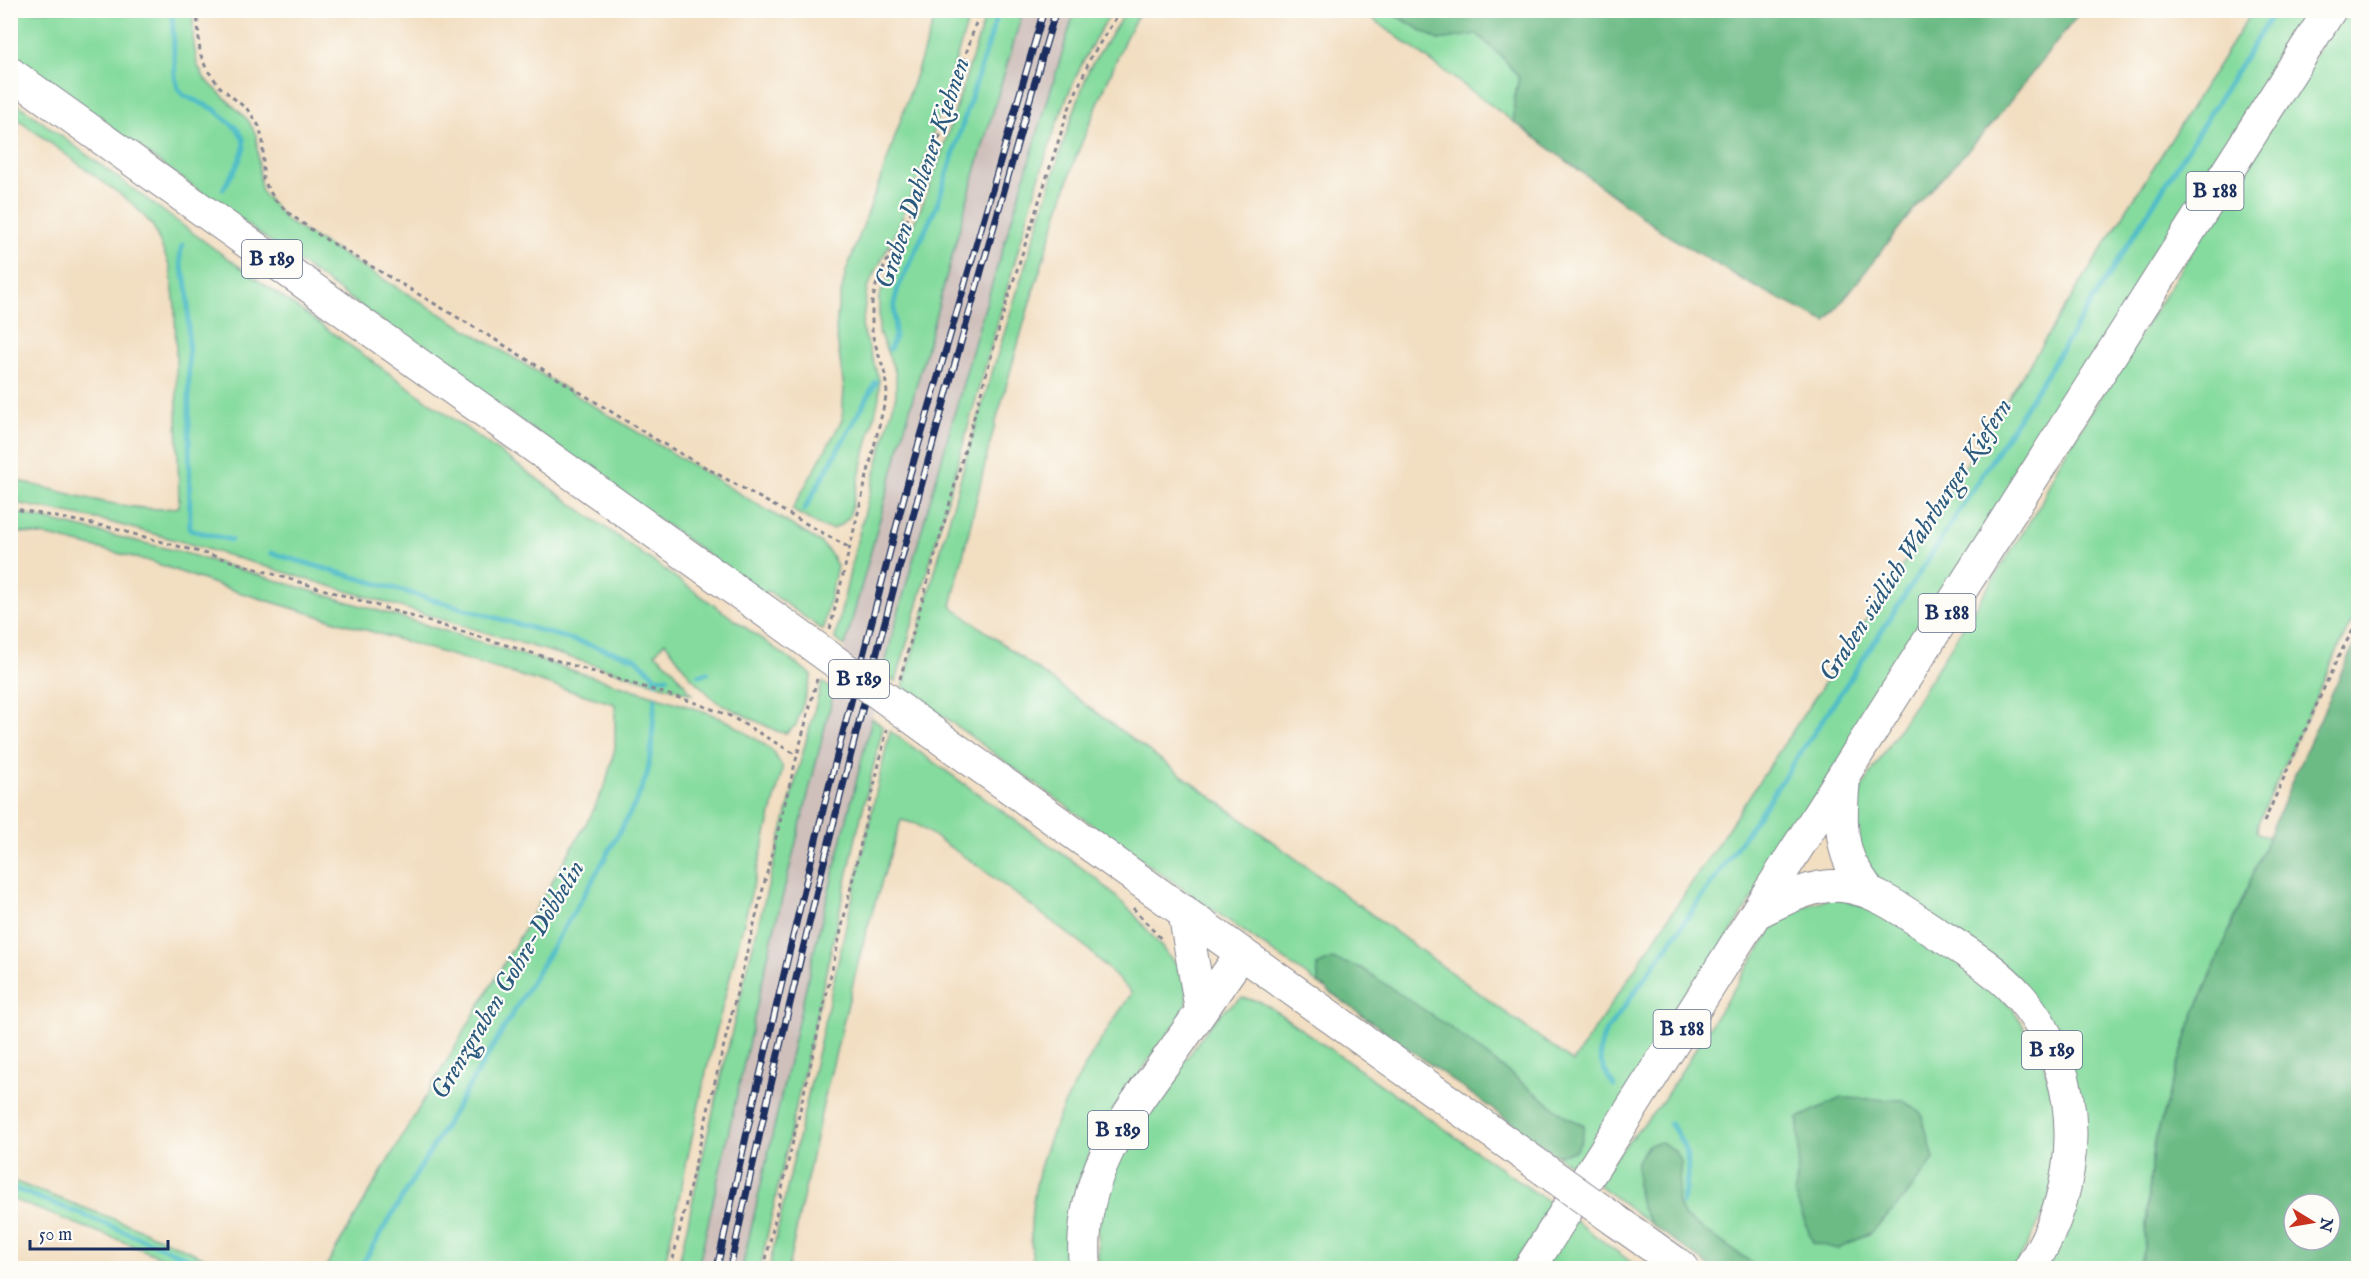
<svg xmlns="http://www.w3.org/2000/svg" width="2369" height="1279" viewBox="0 0 2369 1279" font-family="'IM FELL English',serif">
<style>
.industrial{fill:#cfc0bb}
.green{fill:#85db9e;stroke:#50857e;stroke-width:1.5}
.forest{fill:#6cbb85;stroke:#447572;stroke-width:1.5;fill-rule:evenodd}
.lines{fill:none;stroke-linecap:round;stroke-linejoin:round}
.stream{stroke:#4fbdc8;stroke-width:5}
.primary-casing{stroke:#868690;stroke-width:34}
.path{stroke:#868690;stroke-width:3;stroke-dasharray:4.5 4.5;stroke-linecap:butt}
.primary{stroke:#fff;stroke-width:32}
.rail-casing{stroke:#1b2f5e;stroke-width:7}
.rail{stroke:#fdfcf7;stroke-width:4.5;stroke-dasharray:14;stroke-linecap:butt}
.primary-bridge-casing{stroke:#868690;stroke-width:34;stroke-linecap:butt}
.primary-bridge{stroke:#fff;stroke-width:32}
.labels{text-anchor:middle;dominant-baseline:central;stroke-width:4.5;stroke-linejoin:round;paint-order:stroke}
.shield{fill:#fdfcf7;stroke:#5f6c8c;stroke-width:1.5}
.shield-label{font-size:22px;font-weight:bold;fill:#1b2f5e}
.water-label{font-size:26px;font-style:italic;fill:#2b5a7e;stroke:#fdfcf7}
</style>
<rect width="100%" height="100%" fill="#fdfcf7"/>
<filter id="ink" filterUnits="userSpaceOnUse"><feTurbulence type="fractalNoise" baseFrequency=".0167" numOctaves="2"/><feDisplacementMap in="SourceGraphic" scale="12" xChannelSelector="R" yChannelSelector="G"/><feConvolveMatrix kernelMatrix="1 2 1 2 8 2 1 2 1" color-interpolation-filters="sRGB"/></filter>
<filter id="wash" filterUnits="userSpaceOnUse"><feTurbulence type="fractalNoise" baseFrequency=".008" numOctaves="4" result="noise"/><feDisplacementMap in="SourceGraphic" scale="24" xChannelSelector="R" yChannelSelector="G"/><feGaussianBlur stdDeviation="1.35" result="paint"/><feColorMatrix in="noise" values="0 0 0 0 0 0 0 0 0 0 0 0 0 0 0 0 0 1.4 0 .05"/><feComposite in="paint" operator="in"/></filter>
<g filter="url(#wash)">
<rect width="100%" height="100%" fill="#f2dec1"/>
<!-- industrial -->
<path class="industrial" d="M1023,11H1075L976,337L893,632L815,947L742,1268H698L773,934L845,646L975,172Z"/>
<!-- green -->
<path class="green" d="M1075,10L1113,11C1059,86 1033,200 1007,289C969,420 932,551 896,682L883,673L893,632L976,337Z
M11,11H193V38L197,64L205,79L248,120L256,135L261,191L288,222L820,542L831,554L837,566L823,630L768,591L763,594L11,56Z
M937,11H971L924,163L900,223L867,289L862,327L879,379V398L849,517L842,524L833,529L822,527L792,510L842,420L844,389L836,331L838,307L846,272L888,158Z
M987,11H1023L975,172L845,646L835,639L855,549L896,395V374L879,332V297L924,201L939,161Z
M1126,11H1140L1125,39L1075,159L1030,302L990,443L951,606L1573,1062L1906,560L2252,11H2317L1579,1171L1556,1155L1575,1151L1584,1125L1568,1118L1317,966L1319,984L1109,837L903,687L970,444L1066,134L1089,69Z
M1362,11H1388L1438,40L1477,33L1503,58L1519,77L1514,101V122Z
M2343,11H2358V613L2347,630L2258,823L2257,832L2260,835L2269,837L2190,1025L2153,1148L2144,1249L2138,1268H2045L2066,1233L2074,1206L2065,1047L1881,885L1859,859L1856,803L1863,786L2040,505L2058,465Z
M11,99L212,247L812,675L796,725L786,733L779,732L717,702L691,677L665,642L655,653L672,668L692,694L180,541L102,520L11,502V479C54,489 138,516 179,507L175,307L170,267L153,226L133,204L11,114Z
M11,511L181,552L416,622L706,712L731,723L765,745L773,752L782,766V771L706,1072L664,1268H325L590,817L606,783L615,748V704L235,591L149,561L53,537L11,531Z
M822,682L834,691L773,934L698,1268H678C720,1072 769,876 822,682Z
M872,718L883,727L856,837L760,1268H742L815,947Z
M890,731L1096,878L1133,913L1174,962L1185,965L1187,1002L1182,1014C1139,1077 1081,1141 1071,1218C1068,1234 1070,1252 1071,1268H1034C1016,1169 1078,1072 1132,993L1087,948L981,868L916,824L901,820L865,935L824,1100L788,1268H769Z
M1834,897L1871,908L1957,959L2013,1009L2041,1055L2056,1105L2051,1200L2015,1268H1760L1683,1216L1677,1201L1681,1161L1637,1184L1641,1206L1651,1224L1597,1184L1615,1157L1660,1105L1774,926L1787,912Z
M1242,998L1259,1001L1271,1008L1556,1207L1529,1245L1508,1268H1098V1219L1121,1150L1207,1029L1223,1011Z
M10,1180L130,1225L228,1268H187L119,1240L11,1199Z
M1574,1220L1639,1268H1543Z"/>
<!-- forest -->
<path class="forest" d="M1388,11H2081L1993,123L1918,204L1826,322L1752,285L1667,235L1514,122V101L1519,77L1503,58L1477,34L1438,40Z
M2358,636V1268H2138L2144,1249L2153,1148L2190,1025L2295,774ZM2294,1204H2330V1240H2294Z
M1332,959L1361,968L1451,1028L1568,1118L1584,1125L1582,1139L1575,1151L1556,1155L1319,984L1317,966Z
M1841,1098L1902,1100L1921,1113L1934,1159L1902,1201L1871,1233L1838,1249L1813,1243L1795,1196L1799,1155L1798,1118Z
M1661,1142L1674,1150L1681,1161L1677,1201L1683,1216L1760,1268H1712L1651,1224L1641,1206L1637,1184V1161L1648,1145Z"/>
<g class="lines">
<!-- stream -->
<path class="stream" d="M172,10L175,76L178,88L183,95L214,109L238,130L243,138L244,148L237,166L223,189
M183,245C175,258 186,277 188,291L190,530L231,540
M890,349L895,336L894,304L898,288L937,205L999,10
M804,510L876,382
M271,553L635,658L651,672L656,682
M698,675L708,673
M655,677L667,678
M1614,1086C1601,1066 1595,1056 1605,1033C1845,704 2058,355 2275,10
M1670,1123C1692,1153 1691,1168 1682,1203
M10,1187L89,1217L212,1268
M360,1268L591,883L636,802L647,775L651,752L655,699"/>
</g>
</g>
<g filter="url(#ink)">
<g class="lines">
<defs>
<path id="primary" d="M10,73L786,626
M932,732L1545,1170
M1844,776C1842,805 1838,836 1851,864C1856,873 1863,882 1869,892
M1184,911L1201,1010
M1756,913C1783,900 1811,884 1842,886C1876,889 1907,914 1935,932C1965,951 1997,970 2021,998C2087,1076 2084,1186 2030,1268
M1615,1220L1683,1268
M1085,1268C1077,1179 1124,1118 1174,1050C1197,1018 1219,985 1242,953
M1530,1268L2330,10"/>
</defs>
<!-- primary casing -->
<use href="#primary" class="primary-casing"/>
<!-- path -->
<path class="path" d="M197,10L200,53L206,68L220,87L248,110L259,126L263,142V180L275,200L291,215L322,237L494,339L660,442L848,547
M10,508L108,527L214,556L696,703L730,716L795,754
M830,629L887,393L885,374L872,334V302L877,282L925,183L980,10
M900,679L1006,304L1068,111L1091,57L1121,10
M2264,822L2337,659L2358,621
M1133,908L1163,941
M671,1268C716,1071 766,875 817,679
M764,1268L887,729"/>
<!-- primary -->
<use href="#primary" class="primary"/>
<defs>
<path id="rail" d="M717,1268L755,1096L824,806L910,474L1044,10
M730,1268C803,932 887,599 982,268C1007,182 1030,96 1056,10"/>
</defs>
<!-- rail casing -->
<use href="#rail" class="rail-casing"/>
<!-- rail -->
<use href="#rail" class="rail"/>
<defs>
<path id="primary-bridge" d="M786,626L932,732
M1545,1170L1615,1220"/>
</defs>
<!-- primary-bridge casing -->
<use href="#primary-bridge" class="primary-bridge-casing"/>
<!-- primary-bridge -->
<use href="#primary-bridge" class="primary-bridge"/>
</g>
</g>
<g class="labels">
<!-- shield labels -->
<g class="shield">
<rect x="2186.5" y="172" width="57" height="38" rx="4.5"/>
<rect x="242" y="240" width="60" height="38" rx="4.5"/>
<rect x="1918.5" y="594" width="57" height="38" rx="4.5"/>
<rect x="829" y="660" width="60" height="38" rx="4.5"/>
<rect x="1653.5" y="1010" width="57" height="38" rx="4.5"/>
<rect x="2022" y="1031" width="60" height="38" rx="4.5"/>
<rect x="1088" y="1111" width="60" height="38" rx="4.5"/>
</g>
<g class="shield-label">
<text x="2215" y="191">B 188</text>
<text x="272" y="259">B 189</text>
<text x="1947" y="613">B 188</text>
<text x="859" y="679">B 189</text>
<text x="1682" y="1029">B 188</text>
<text x="2052" y="1050">B 189</text>
<text x="1118" y="1130">B 189</text>
</g>
<!-- water labels -->
<g class="water-label">
<text transform="translate(923 173) rotate(-71)">Graben Dahlener Kiehnen</text>
<text transform="translate(1916 540) rotate(-57)">Graben südlich Wahrburger Kiefern</text>
<text transform="translate(508 980) rotate(-59)">Grenzgraben Gohre-Döbbelin</text>
</g>
</g>
<!-- margin -->
<rect width="2369" height="1279" fill="none" stroke="#fdfcf7" stroke-width="36"/>
<!-- north arrow -->
<g transform="translate(2312 1222) rotate(101)"><circle r="28" fill="#fdfcf7" stroke="#a3aaba" stroke-width="1.5"/>
<path d="M0-4.5L10 22L0 15L-10 22Z" fill="#c8321e"/>
<text y="-9" font-size="16" font-weight="bold" text-anchor="middle" fill="#1b2f5e">N</text>
</g>
<!-- scale -->
<path d="M30 1240v9h138v-9" fill="none" stroke="#1b2f5e" stroke-width="3"/>
<text x="39" y="1240" font-size="18" fill="#1b2f5e" stroke="#fdfcf7" stroke-width="4.5" paint-order="stroke">50 m</text>
</svg>
